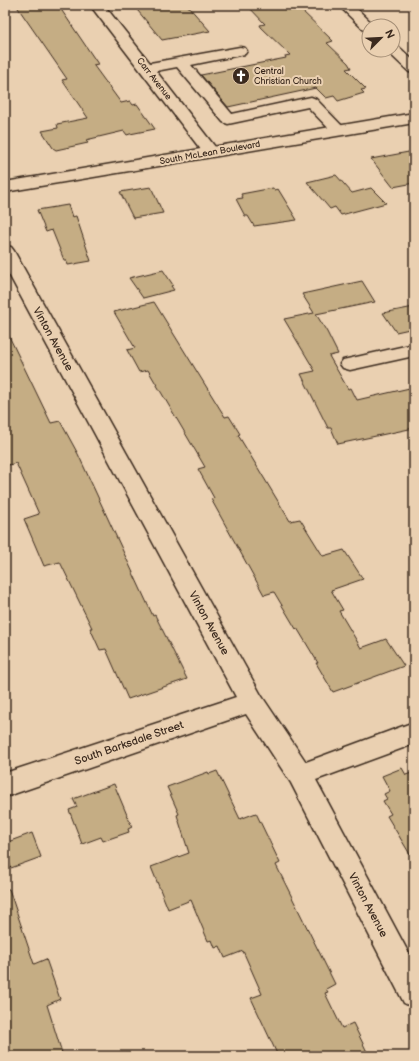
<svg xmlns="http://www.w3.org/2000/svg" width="419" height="1061" viewBox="0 0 419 1061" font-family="'Balsamiq Sans',sans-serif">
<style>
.building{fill:#c5ad84;stroke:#3b2a1e}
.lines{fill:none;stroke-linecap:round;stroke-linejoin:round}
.minor-casing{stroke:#3b2a1e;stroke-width:3}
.major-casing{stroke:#3b2a1e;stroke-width:3}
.minor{fill:#ead0b1;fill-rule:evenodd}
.major{fill:#ead0b1;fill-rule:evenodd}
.labels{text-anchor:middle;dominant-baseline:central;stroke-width:4;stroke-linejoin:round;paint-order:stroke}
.far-poi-label{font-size:9px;fill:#3b2a1e;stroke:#ead0b1;text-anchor:start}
.far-street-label{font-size:9px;fill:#3b2a1e;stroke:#ead0b1}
.street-label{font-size:11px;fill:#3b2a1e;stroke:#ead0b1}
</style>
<rect width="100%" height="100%" fill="#ead0b1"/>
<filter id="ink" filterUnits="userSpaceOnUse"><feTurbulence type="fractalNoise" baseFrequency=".025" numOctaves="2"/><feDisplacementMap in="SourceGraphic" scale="8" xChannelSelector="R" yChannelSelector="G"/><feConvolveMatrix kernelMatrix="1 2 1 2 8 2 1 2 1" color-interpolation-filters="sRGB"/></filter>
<g filter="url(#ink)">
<!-- building -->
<path class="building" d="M16,5H58L98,64L93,65L94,66L121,103L130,101L133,105L137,104L155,129L130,134L127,135L124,131L86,140L88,143L56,150L53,148L42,131L58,128L57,124L88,118L62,80L67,79Z
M133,5H187L210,31L162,40Z
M247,5H296L333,41L327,43L348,63L351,68L346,69L366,89L361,90L364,93L338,101L334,96L326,98L316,88L228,107L201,75L286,58L285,56L290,55L261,27L260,25L265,24Z
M414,151V183L393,187L371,159Z
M336,175L352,193L371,188L386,203L341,215L335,207L330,209L307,182Z
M151,187L163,213L133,218L120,192Z
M273,188L274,190L278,189L297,220L254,226L248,216H245L236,199L243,198L241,194Z
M68,205L72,217L76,216L91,261L68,265L66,260H64L52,230L46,232L37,210Z
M163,270L173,285L171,286L174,290L143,298L129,278Z
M362,281L375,302L316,314L327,332L338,354L329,356L348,389L351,388L357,400L414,387V428L338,444L331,428H328L301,374L315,371L284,319L314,313L302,294Z
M154,302L225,417L229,416L240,434L238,435L290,521L300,519L323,556L344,550L363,579L331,590L343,610L339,611L361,648L386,639L404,666L333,692L316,663H318L297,628L296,629L274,592L264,595L211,499L214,498L198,469L205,467L148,370L139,372L127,350L135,348L114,312Z
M414,307V328L396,332L383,313Z
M5,328L51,423L60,421L78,454L153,616L155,615L187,679L128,699L106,649L100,650L90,628H92L60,562L44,566L24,519L39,514L16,463L5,466Z
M402,768L406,775L414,772V861L387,816L391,814L383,801L387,799L384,794L390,791L382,776Z
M217,771L240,819L256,813L280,863L276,865L335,984L326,989L328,992L325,993L342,1028L353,1023L369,1056H278L251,998L262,994L243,951L225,958L220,946L215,948L212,940L208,941L191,900L168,909L151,867L189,853L177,815L179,814L167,787L208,772L209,774Z
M114,784L132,827L128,829L129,832L103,841L101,837L82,844L69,810L77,807L73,799Z
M32,833L41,857L11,868L5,849V843Z
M5,889H9L34,964L46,959L60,999L47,1005L63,1056H5Z"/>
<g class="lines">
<defs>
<path id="minor" d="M90,5H104L150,63L240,47L245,48L247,51L245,54L191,65L232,114L311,97L316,99L347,131L344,134H334L308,107L228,124L223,122L177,67L156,71L219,152L217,155H205Z
M5,246L11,247L14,251L261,695L306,762L414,722V744L316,780L414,963V1008L404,1003L291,783L246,714L5,797V773L236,697L5,267Z
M414,344V356L350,370L343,368L340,364L343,360Z"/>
<path id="major" d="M338,5H353L375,26H369V31L364,30Z
M393,45L398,46L414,61V73L409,72L388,52L387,50H393Z
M414,113V123L5,192V182Z"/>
</defs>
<!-- minor casing -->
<use href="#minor" class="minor-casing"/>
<!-- major casing -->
<use href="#major" class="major-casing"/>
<!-- minor -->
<use href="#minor" class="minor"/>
<!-- major -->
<use href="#major" class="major"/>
</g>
</g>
<!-- icons -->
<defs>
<symbol id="church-disc" viewBox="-11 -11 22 22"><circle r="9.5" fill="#3b2a1e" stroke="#ead0b1"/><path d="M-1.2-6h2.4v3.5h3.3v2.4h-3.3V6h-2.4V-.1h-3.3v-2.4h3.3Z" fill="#fff"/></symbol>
</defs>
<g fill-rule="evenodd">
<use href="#church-disc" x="231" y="66" width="20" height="20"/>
</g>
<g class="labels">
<!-- far-poi labels -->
<g class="far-poi-label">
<text x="254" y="71">Central<tspan x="254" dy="10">Christian Church</tspan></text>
</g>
<!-- far-street labels -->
<g class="far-street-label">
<text transform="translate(154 79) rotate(52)">Carr Avenue</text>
<text transform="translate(210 153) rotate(-10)">South McLean Boulevard</text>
</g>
<!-- street labels -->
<g class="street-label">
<text transform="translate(53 339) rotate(61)">Vinton Avenue</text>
<text transform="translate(209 623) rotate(61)">Vinton Avenue</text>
<text transform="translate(129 743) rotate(-19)">South Barksdale Street</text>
<text transform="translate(368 905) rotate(62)">Vinton Avenue</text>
</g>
</g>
<!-- margin -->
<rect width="419" height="1061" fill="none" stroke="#ead0b1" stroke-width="20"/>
<rect x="10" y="10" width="399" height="1041" fill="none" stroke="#3b2a1e" stroke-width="1.5" filter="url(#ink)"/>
<!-- north arrow -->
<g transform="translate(381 38) rotate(66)"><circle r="19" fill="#ead0b1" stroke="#a48e76"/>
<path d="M0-3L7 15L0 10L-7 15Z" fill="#3b2a1e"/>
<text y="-6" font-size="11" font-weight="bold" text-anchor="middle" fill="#3b2a1e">N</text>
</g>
</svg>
